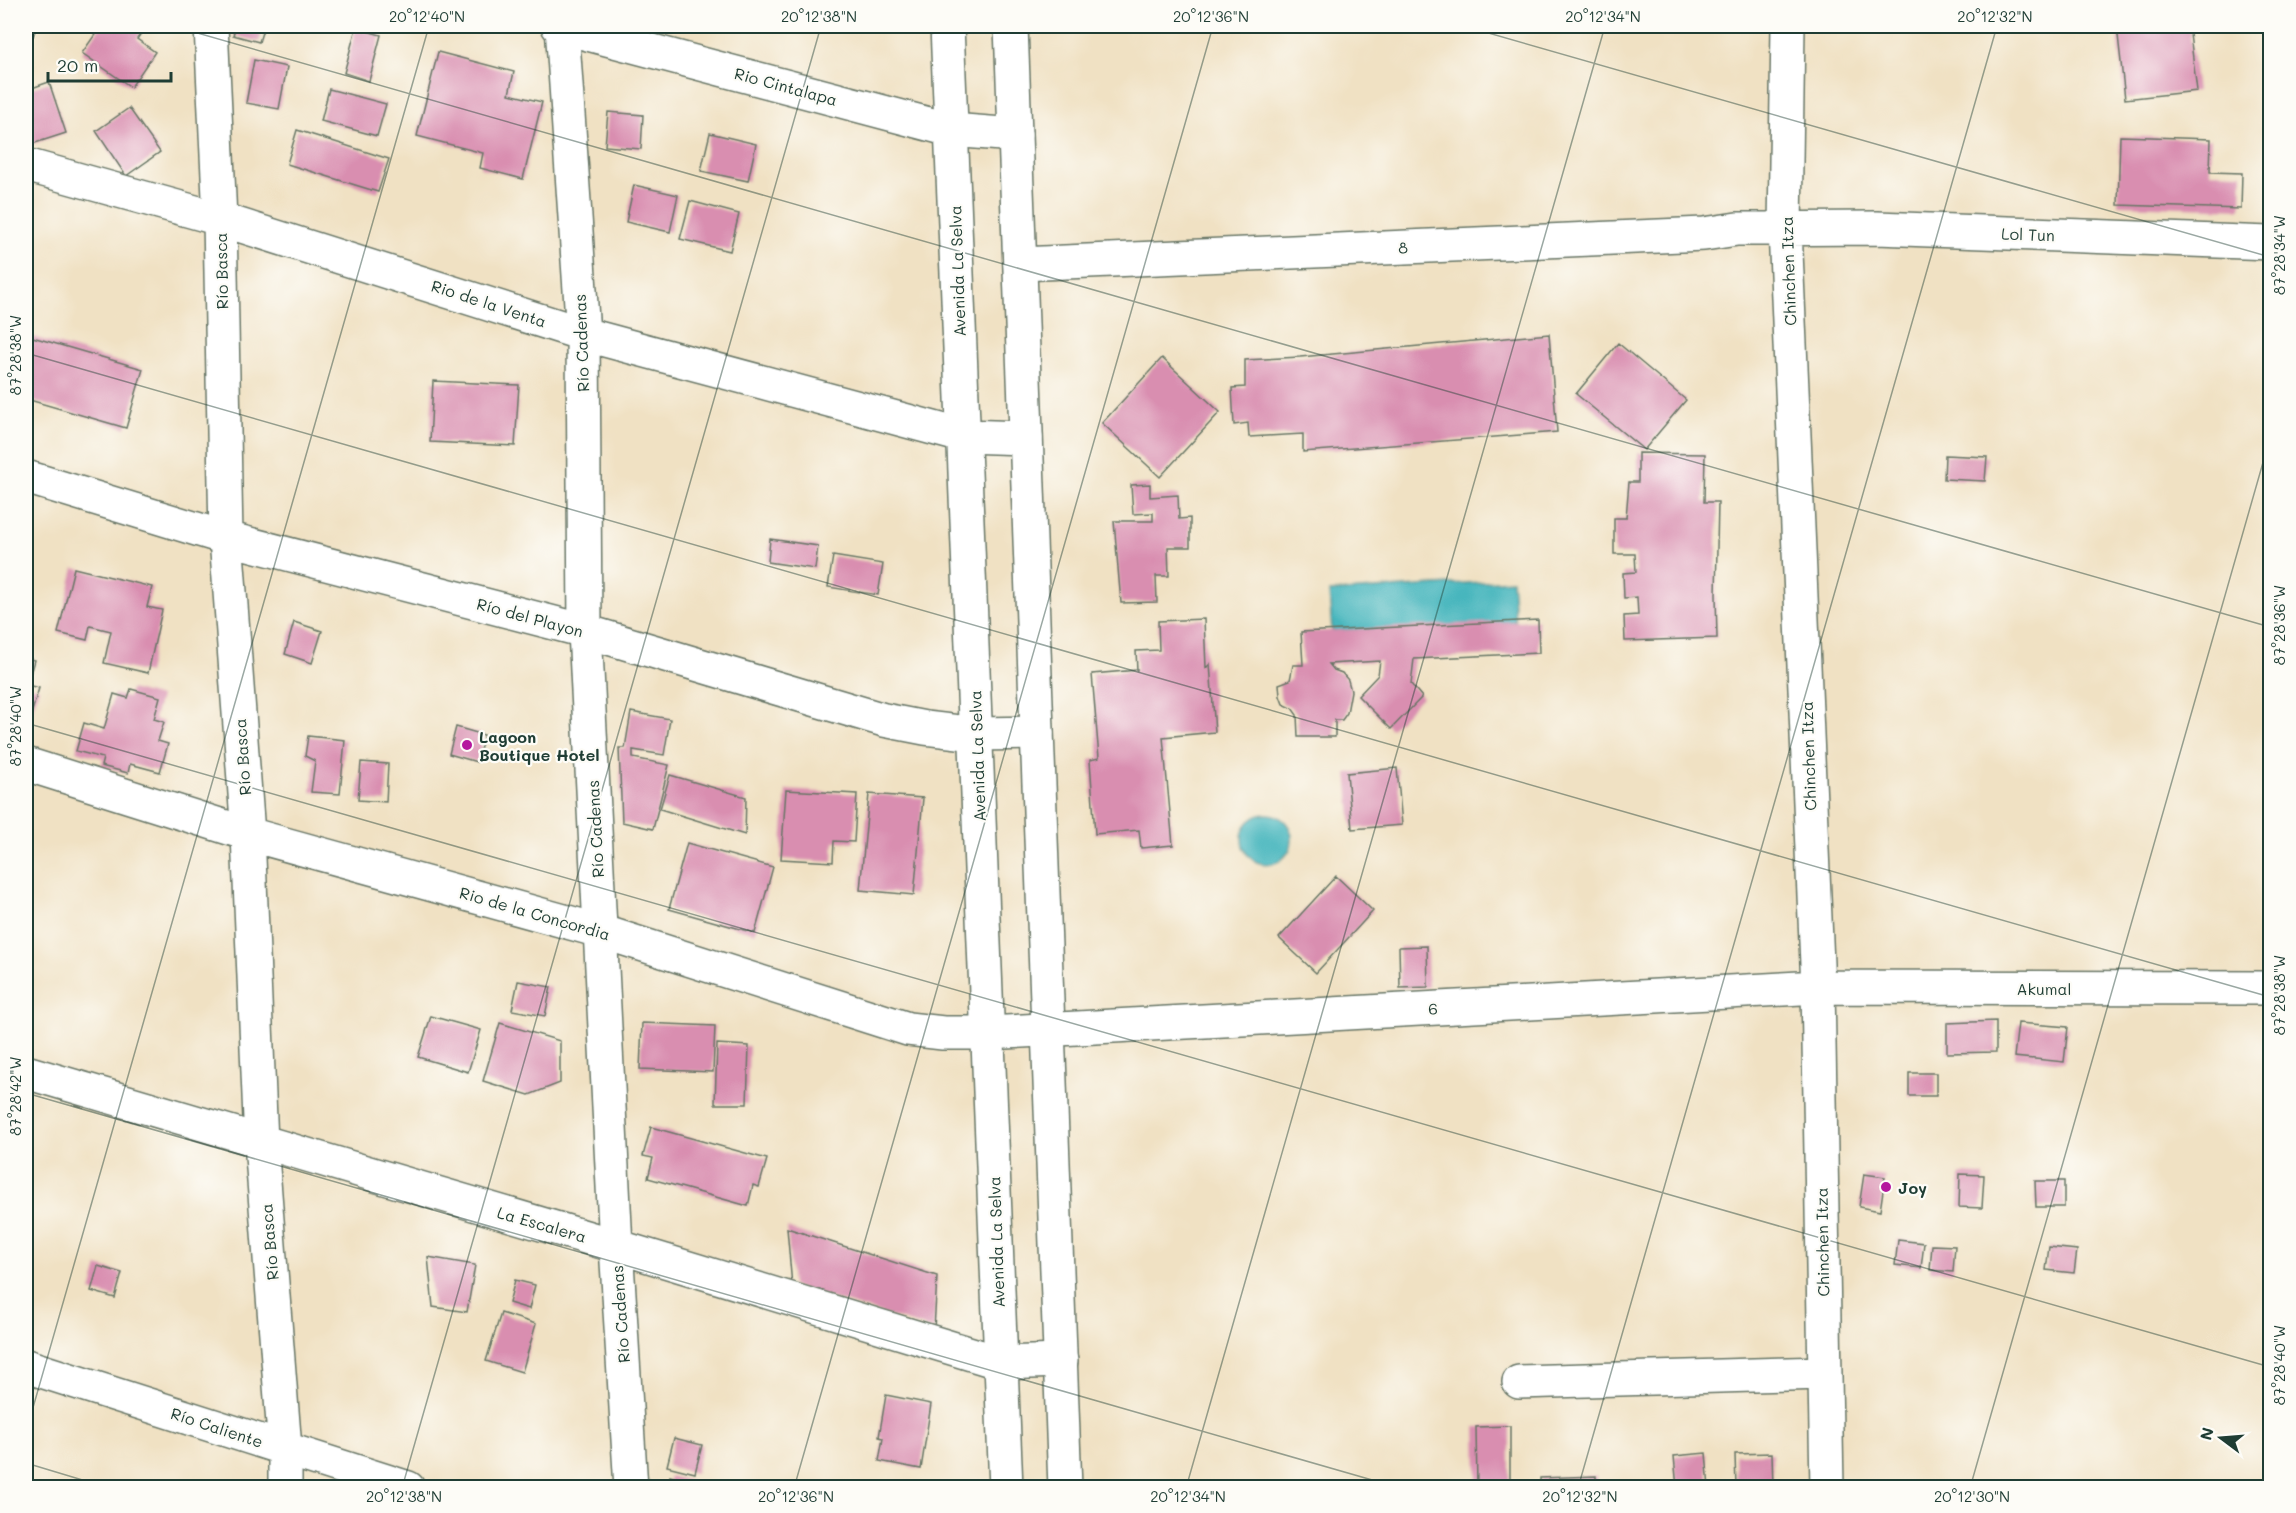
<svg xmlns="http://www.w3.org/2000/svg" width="2296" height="1513" viewBox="0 0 2296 1513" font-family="Mali,sans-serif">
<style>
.water{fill:#47b6bd;stroke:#337a78;stroke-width:1.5}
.building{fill:#d98eb0}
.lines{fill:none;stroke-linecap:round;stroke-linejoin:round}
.minor-casing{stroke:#687666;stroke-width:36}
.tertiary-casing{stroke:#687666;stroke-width:36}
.minor{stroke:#fff;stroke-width:33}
.tertiary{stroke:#fff;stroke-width:33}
.ticks{fill:none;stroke:#1f3d34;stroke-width:1.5;stroke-opacity:0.45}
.poi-dot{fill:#b5179e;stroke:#fdfcf7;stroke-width:2}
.labels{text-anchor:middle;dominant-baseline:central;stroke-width:4.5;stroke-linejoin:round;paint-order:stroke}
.street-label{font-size:16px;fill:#1f3d34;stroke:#fdfcf7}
.poi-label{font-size:16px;font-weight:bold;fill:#1f3d34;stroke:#fdfcf7;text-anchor:start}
.neatline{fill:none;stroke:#1f3d34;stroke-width:2}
.ticks-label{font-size:15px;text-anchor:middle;fill:#1f3d34}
</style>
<rect width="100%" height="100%" fill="#fdfcf7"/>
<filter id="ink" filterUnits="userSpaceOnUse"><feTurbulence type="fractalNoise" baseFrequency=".0167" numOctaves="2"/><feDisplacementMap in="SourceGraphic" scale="12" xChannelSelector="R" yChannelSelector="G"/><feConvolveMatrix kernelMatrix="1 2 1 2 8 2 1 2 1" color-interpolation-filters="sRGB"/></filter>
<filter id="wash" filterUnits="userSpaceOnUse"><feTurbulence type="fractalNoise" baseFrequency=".008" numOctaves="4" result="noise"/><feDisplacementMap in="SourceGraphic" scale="24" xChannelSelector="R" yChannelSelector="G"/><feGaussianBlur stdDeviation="1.35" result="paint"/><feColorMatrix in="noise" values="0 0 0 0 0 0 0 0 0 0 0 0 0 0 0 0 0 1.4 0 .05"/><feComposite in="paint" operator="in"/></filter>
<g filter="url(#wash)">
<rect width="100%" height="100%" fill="#f0e1c3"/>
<!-- water -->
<path class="water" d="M1512,580L1515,622L1332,631L1329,592Z
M1242 839a25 25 0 1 1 50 0a25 25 0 1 1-50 0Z"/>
<g id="blocks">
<!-- building -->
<path class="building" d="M101,26H146L137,39L155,52L131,87L82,53Z
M236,26H264L259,42L233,35Z
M2117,26H2189L2197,91L2125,99Z
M356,28L381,35L369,81L344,73Z
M438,52L514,72L509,94L542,102L523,179L480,168L483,153L417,136Z
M254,60L287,67L279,109L246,103Z
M49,82L66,133L26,146V90Z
M329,89L386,104L377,136L321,121Z
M129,108L160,152L126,176L96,131Z
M608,112L643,115L641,149L605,146Z
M297,130L389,159L378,192L287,164Z
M710,133L756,144L748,181L701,171Z
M2120,136L2211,139L2210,172L2242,173L2241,209L2118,205Z
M634,185L678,195L670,232L626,222Z
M690,201L739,214L730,251L680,239Z
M1549,334L1557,432L1303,452V434L1249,437L1248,423L1234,425L1232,388L1245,387V360L1300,357Z
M29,336L143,369L126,428L26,399V347Z
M1618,343L1686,400L1644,450L1576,394Z
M1162,358L1220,412L1160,477L1102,423Z
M433,381L519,385L515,446L430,442Z
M1638,453L1705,454L1704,502H1718L1716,595L1717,638L1625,641L1624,616L1638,615L1637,597L1624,598L1623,573L1636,572L1635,554H1614V518H1626L1629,482H1638Z
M1945,455L1987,457L1985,481L1944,479Z
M1150,484V497L1178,495L1179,519L1190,518V547H1168L1169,576H1156L1157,602L1121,603L1114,521H1153V513L1133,514L1131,485Z
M770,539L818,546L815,569L768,562Z
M833,556L883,564L878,595L828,587Z
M74,568L152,587L147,607L162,610L148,673L104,663L111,631L90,626L87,640L58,633Z
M1204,619L1206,668L1210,664L1215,732L1163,737L1173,845L1141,848L1139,830L1095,834L1090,760L1099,758L1092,674L1137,670L1136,651L1159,650L1158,621Z
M1538,620L1539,653L1414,659L1411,684L1422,697L1391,729L1358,696L1378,675L1380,661L1329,664L1334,670L1342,673L1348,680L1351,691L1347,713L1342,720H1335V737H1298L1297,715L1292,708L1283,704L1280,696L1279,684L1290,680L1293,665H1303L1301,632Z
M294,622L322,631L312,663L285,654Z
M26,658L34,660L27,685L39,688L26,731Z
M131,689L160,697L154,719L164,722L158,741L168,744L160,772L130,764L128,773L101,766L103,758L76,751L84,723L104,729L114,694L128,698Z
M631,712L670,719L664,755L633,750V758L669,765L653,829L622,822L619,748H625Z
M456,727L484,735L477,762L449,754Z
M308,736L345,740L340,794L311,792L315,761L305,756Z
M361,762L388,764L386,802L358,800Z
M1397,768L1402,825L1352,829L1347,773Z
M670,775L746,797L745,835L660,809Z
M786,790L857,794L854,842L834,841L833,862L781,859Z
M869,794L923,798L914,895L860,890Z
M687,843L773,867L755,933L669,909Z
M1336,876L1373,911L1316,973L1279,938Z
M1427,946L1428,987L1400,988L1399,947Z
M518,981L551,987L545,1016L512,1010Z
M431,1016L481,1030L468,1072L418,1057Z
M1996,1021V1052L1947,1053V1023Z
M500,1023L560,1041V1083L529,1095L483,1081Z
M642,1023L715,1026L713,1072L640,1069Z
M2018,1023L2068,1027L2064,1062L2014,1057Z
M717,1044L749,1046L747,1104H715Z
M1909,1073H1936V1096H1909Z
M651,1127L767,1159L759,1187L753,1185L748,1206L648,1178L653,1158L643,1156Z
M1864,1174L1885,1177L1880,1211L1859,1207Z
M1960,1174L1984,1175L1982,1208L1959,1207Z
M2035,1181H2064V1207H2036Z
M787,1228L937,1276L934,1330L792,1286Z
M1898,1240L1924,1243L1921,1268L1895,1265Z
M1932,1245L1955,1246L1953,1272L1930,1270Z
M2049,1247L2077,1250L2074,1273L2046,1270Z
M428,1257L475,1265L467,1312L433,1307Z
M98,1266L122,1273L115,1298L91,1291Z
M515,1280L535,1285L529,1309L509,1303Z
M501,1313L536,1324L522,1372L486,1361Z
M886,1395L931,1404L921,1469L879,1461L883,1438L879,1437Z
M1510,1426V1486H1477L1476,1427Z
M674,1438L702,1445L695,1473L667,1466Z
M1706,1453L1709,1488H1677L1674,1456Z
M1772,1453L1773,1488H1736L1735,1454Z
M670,1476L713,1487V1488H667Z
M1596,1476V1488H1540V1478Z"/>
</g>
</g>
<g filter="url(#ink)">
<use href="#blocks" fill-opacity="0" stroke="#687666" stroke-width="1.5"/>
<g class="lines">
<defs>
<path id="minor" d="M211,26L220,219L226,538L248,834L261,1143L285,1449V1488
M558,26L951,130L1015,135
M562,26L583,334L585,631L616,1246L631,1488
M1788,26L1785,229L1818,987L1827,1488
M26,165L220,219L583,334L963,436L1026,438
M1020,264L1704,234L1737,229L1877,228L2270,243
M26,477L226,538L585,631L884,720L925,728L976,734L1037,733
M26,764L248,834L600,931L908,1029L943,1033H988L1818,987L2270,988
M26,1072L616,1246L1001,1363L1061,1361
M26,1366L408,1488
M1519,1382L1824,1373"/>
<path id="tertiary" d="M947,26L1006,1488
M1011,26L1065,1488"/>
</defs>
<!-- minor casing -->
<use href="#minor" class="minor-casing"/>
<!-- tertiary casing -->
<use href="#tertiary" class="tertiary-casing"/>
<!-- minor -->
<use href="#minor" class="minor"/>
<!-- tertiary -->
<use href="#tertiary" class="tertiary"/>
</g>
</g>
<!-- ticks -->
<path class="ticks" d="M173,26L2270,627M1464,26L2270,257M26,65L37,26M26,353L2270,997M26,723L2270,1367M26,1093L1400,1488M26,1432L429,26M26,1463L109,1488M402,1488L821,26M794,1488L1213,26M1186,1488L1605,26M1578,1488L1997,26M1970,1488L2270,438"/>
<!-- markers -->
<g class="poi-dot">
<circle cx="467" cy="745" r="6"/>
<circle cx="1886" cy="1187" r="6"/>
</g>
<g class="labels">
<!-- street labels -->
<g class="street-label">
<text transform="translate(786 86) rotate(15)">Rio Cintalapa</text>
<text transform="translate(2028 234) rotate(2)">Lol Tun</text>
<text transform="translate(1403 247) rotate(-3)">8</text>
<text transform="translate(221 271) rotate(-91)">Río Basca</text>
<text transform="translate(957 271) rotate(-92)">Avenida La Selva</text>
<text transform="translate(1788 271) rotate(-92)">Chinchen Itza</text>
<text transform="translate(489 303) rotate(18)">Rio de la Venta</text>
<text transform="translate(581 343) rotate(-92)">Río Cadenas</text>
<text transform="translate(530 617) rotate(15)">Río del Playon</text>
<text transform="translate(977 756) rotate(-92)">Avenida La Selva</text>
<text transform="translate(1808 756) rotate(-92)">Chinchen Itza</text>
<text transform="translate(242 757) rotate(-94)">Río Basca</text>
<text transform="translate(595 829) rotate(-93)">Río Cadenas</text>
<text transform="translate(535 913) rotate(16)">Rio de la Concordia</text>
<text x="2044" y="988">Akumal</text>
<text transform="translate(1433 1008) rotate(-3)">6</text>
<text transform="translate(542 1224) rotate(16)">La Escalera</text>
<text transform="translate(269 1242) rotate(-95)">Río Basca</text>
<text transform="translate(996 1242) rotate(-92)">Avenida La Selva</text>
<text transform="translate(1822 1242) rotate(-91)">Chinchen Itza</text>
<text transform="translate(620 1314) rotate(-94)">Río Cadenas</text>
<text transform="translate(217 1427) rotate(18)">Río Caliente</text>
</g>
<!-- poi labels -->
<g class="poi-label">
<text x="479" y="736">Lagoon<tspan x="479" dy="18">Boutique Hotel</tspan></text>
<text x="1898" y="1187">Joy</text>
</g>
</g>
<!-- margin -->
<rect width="2296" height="1513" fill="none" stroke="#fdfcf7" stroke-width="66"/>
<!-- north arrow -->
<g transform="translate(2221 1438) rotate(286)" stroke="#fdfcf7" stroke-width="4.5" paint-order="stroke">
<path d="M0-4.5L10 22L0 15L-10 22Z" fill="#1f3d34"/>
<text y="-9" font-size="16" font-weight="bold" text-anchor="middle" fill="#1f3d34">N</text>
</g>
<!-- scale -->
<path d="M48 72v9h123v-9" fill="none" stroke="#1f3d34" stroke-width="3"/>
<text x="57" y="72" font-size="18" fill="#1f3d34" stroke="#fdfcf7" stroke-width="4.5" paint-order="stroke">20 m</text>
<rect x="33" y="33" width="2230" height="1447" class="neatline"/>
<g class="ticks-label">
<text x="427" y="22">20°12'40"N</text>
<text x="819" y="22">20°12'38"N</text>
<text x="1211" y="22">20°12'36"N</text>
<text x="1603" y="22">20°12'34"N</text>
<text x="1995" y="22">20°12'32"N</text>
<text transform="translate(2280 255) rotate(-90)" y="5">87°28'34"W</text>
<text transform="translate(16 355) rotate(-90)" y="5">87°28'38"W</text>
<text transform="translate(2280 625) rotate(-90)" y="5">87°28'36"W</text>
<text transform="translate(16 726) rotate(-90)" y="5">87°28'40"W</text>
<text transform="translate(2280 995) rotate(-90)" y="5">87°28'38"W</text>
<text transform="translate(16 1096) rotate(-90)" y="5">87°28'42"W</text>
<text transform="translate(2280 1365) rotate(-90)" y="5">87°28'40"W</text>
<text x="404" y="1502">20°12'38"N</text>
<text x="796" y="1502">20°12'36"N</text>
<text x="1188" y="1502">20°12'34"N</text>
<text x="1580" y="1502">20°12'32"N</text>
<text x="1972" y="1502">20°12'30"N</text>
</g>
</svg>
